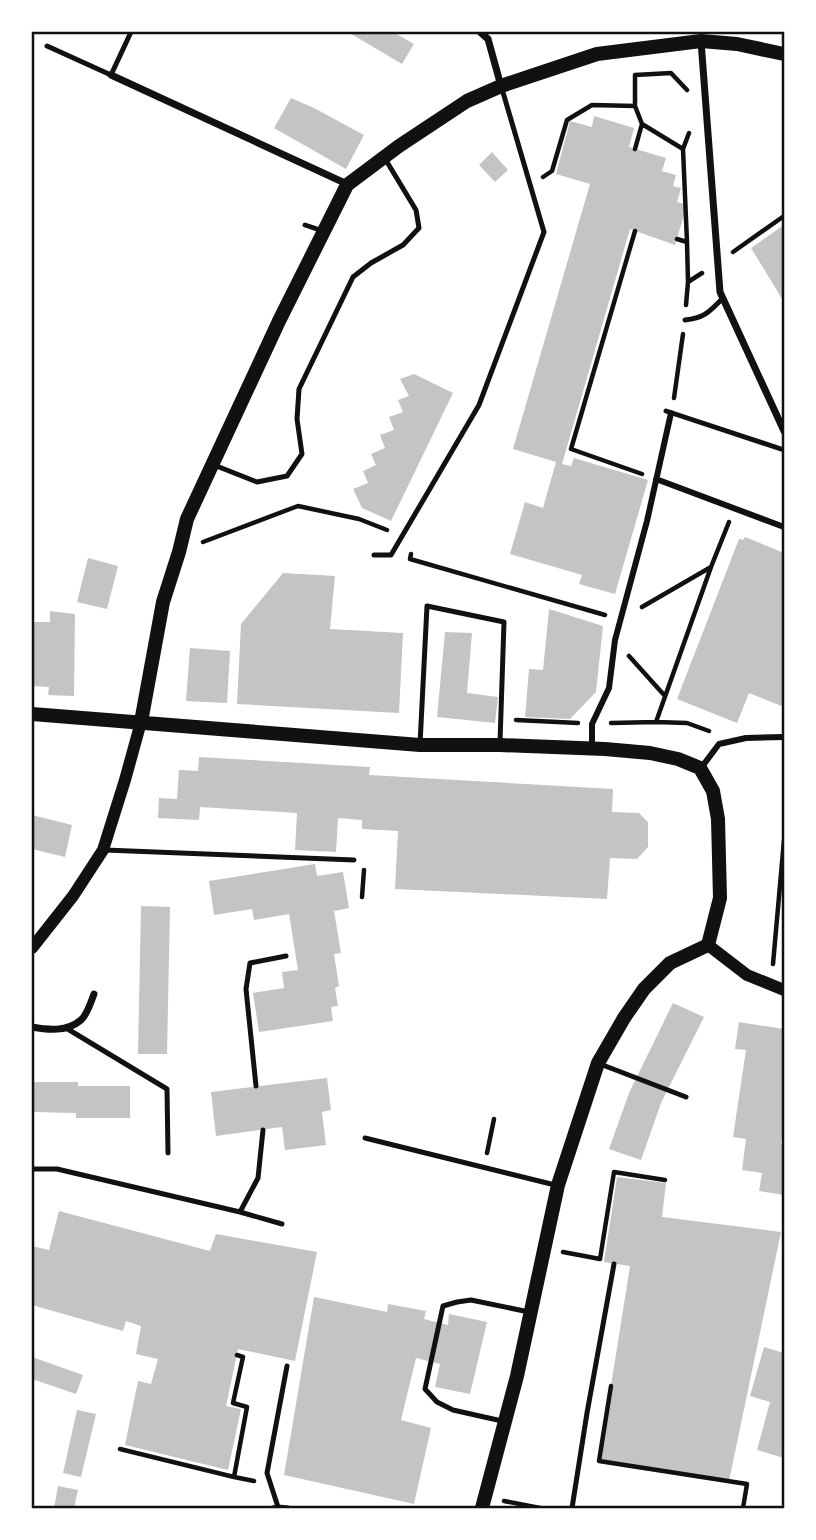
<svg xmlns="http://www.w3.org/2000/svg" width="816" height="1540" viewBox="0 0 816 1540" font-family="'Exo 2',sans-serif">
<style>
.building{fill:#c4c4c4}
.lines{fill:none;stroke-linecap:round;stroke-linejoin:round}
.path{stroke:#111;stroke-width:4.5}
.service{stroke:#111;stroke-width:5}
.pedestrian{stroke:#111;stroke-width:6}
.minor{stroke:#111;stroke-width:7}
.tertiary{stroke:#111;stroke-width:12}
.secondary{stroke:#111;stroke-width:14}
.neatline{fill:none;stroke:#111;stroke-width:2.5}
</style>
<rect width="100%" height="100%" fill="#fff"/>
<!-- building -->
<path class="building" d="M348,32H393L414,44L402,64Z
M291,98L314,108L364,135L346,169L274,128Z
M594,116L634,128L629,147L666,158L662,171L676,175L673,186L681,188L677,202L687,205L675,245L630,229L562,464L571,466L574,458L648,480L615,594L579,584L582,575L510,554L525,502L543,508L556,462L513,449L590,184L556,174L570,121L592,127Z
M492,152L508,170L495,182L479,165Z
M784,225V302L751,248Z
M414,374L453,393L391,521L362,508L353,489L368,483L363,471L376,465L371,454L385,448L380,435L394,430L389,417L403,412L398,400L409,396L400,379Z
M745,537L784,553V707L749,693L737,723L677,699L739,539L743,540Z
M88,558L118,566L107,609L77,602Z
M283,573L335,576L330,629L403,633L399,713L237,704L241,624Z
M549,609L603,626L596,692L570,719L525,717L529,669L543,670Z
M50,611L75,614L74,696L48,695L49,687L32,686V622H50Z
M445,632L472,633L467,693L498,697L495,723L437,717Z
M190,648L230,651L227,703L186,701Z
M199,757L370,767L369,775L613,789L612,812L639,813L648,822V847L637,859L610,858L607,899L395,889L398,831L362,829V820L338,818L336,852L295,850L297,813L200,807L199,820L158,818L159,798L177,799L179,770L198,771Z
M32,815L72,825L65,857L32,849Z
M315,864L317,876L343,872L349,908L334,911L341,953L334,954L339,986L335,988L338,1006L331,1007L333,1021L259,1032L253,993L284,988L282,972L298,970L289,914L254,920L252,909L214,915L209,881Z
M141,906L170,907L167,1054H138Z
M673,1003L704,1017L661,1103L641,1160L609,1149L629,1093Z
M739,1022L784,1029V1120L781,1144L784,1145V1195L759,1191L762,1173L742,1170L746,1139L733,1137L746,1050L735,1049Z
M327,1078L331,1110L322,1112L326,1145L285,1150L282,1127L216,1136L211,1092Z
M32,1082H78V1086H130V1118H76V1113L32,1112Z
M617,1177L666,1183L662,1217L781,1232L729,1481L599,1461L630,1266L604,1262Z
M59,1211L210,1251L216,1234L317,1252L295,1361L238,1349L226,1406L241,1409L228,1470L125,1445L138,1381L151,1384L158,1359L136,1354L141,1326L126,1321L123,1331L32,1305V1246L49,1250Z
M314,1297L387,1312L388,1304L426,1311L424,1319L448,1325L449,1314L487,1322L470,1394L435,1387L440,1364L416,1358L401,1420L431,1428L414,1504L284,1475Z
M764,1347L784,1353V1458L757,1450L770,1402L750,1396Z
M32,1357L83,1375L76,1394L32,1379Z
M77,1410L96,1414L81,1477L63,1473Z
M58,1486L78,1490L74,1508H54Z"/>
<g class="lines">
<!-- path -->
<path class="path" d="M635,149L642,124
M683,149L689,133
M543,177L552,171L567,120L592,105L635,106
M635,231L571,449L642,474
M677,239L687,242L688,282
M687,242L683,149L642,124L635,106V75L671,73L687,90
M733,252L784,216
M686,305L688,282L702,273
M674,398L683,334
M203,542L298,506L359,519L387,530
M411,554L410,559L605,615
M642,607L711,567
M629,656L665,696
M516,720L578,723
M656,722L711,567L729,522
M611,723L656,722L687,723L709,731
M362,897L364,870
M773,964L784,840
M487,1153L494,1119
M563,1252L600,1259L614,1172L665,1180
M611,1386L599,1461L747,1484L743,1508
M120,1449L234,1477L247,1407L233,1403L243,1357L237,1355
M234,1477L254,1481
M504,1501L540,1508"/>
<!-- service -->
<path class="service" d="M47,46L111,75L131,32
M305,225L323,231
M685,320C705,318 709,312 723,298
M666,411L784,450
M214,465L257,482L287,476L302,454L297,419L299,389L353,277L371,263L403,245L419,228L416,210L384,157
M374,555H391L479,405L544,232L502,89
M420,744L427,606L504,622L500,742
M105,850L354,860
M66,1028L167,1089L168,1153
M600,1064L686,1097
M256,1086L246,989L250,963L286,956
M365,1138L555,1185
M32,1169H57L240,1212L282,1224
M240,1212L258,1178L263,1130
M502,1421L453,1410L437,1402L425,1389L443,1306L457,1302L471,1300L529,1312
M278,1507L267,1473L287,1366
M273,1508L278,1507L288,1508
M572,1508L587,1413L614,1264"/>
<!-- pedestrian -->
<path class="pedestrian" d="M656,479L784,527
M592,747V724L609,688L615,640L647,521L671,413
M701,768L719,744L746,738L784,737"/>
<!-- minor -->
<path class="minor" d="M480,32L488,39L501,86
M701,41L720,292L784,431
M111,75L347,184
M32,1027C48,1030 67,1032 81,1020C87,1015 91,1002 94,994"/>
<!-- tertiary -->
<path class="tertiary" d="M708,945L747,975L784,990
M32,948L73,896L103,850L125,780L141,722"/>
<!-- secondary -->
<path class="secondary" d="M32,714L420,745H500L605,749L650,753L678,759L700,768L713,791L718,819L720,898L708,945L670,963L644,989L624,1018L598,1063L558,1185L517,1376L482,1508
M141,722L163,602L179,552L187,519L279,321L347,185L399,146L467,101L501,86L597,54L701,41L737,44L784,54"/>
</g>
<!-- border -->
<rect width="816" height="1540" fill="none" stroke="#ffffff" stroke-width="66"/>
<rect x="33" y="33" width="750" height="1474" class="neatline"/>
</svg>
